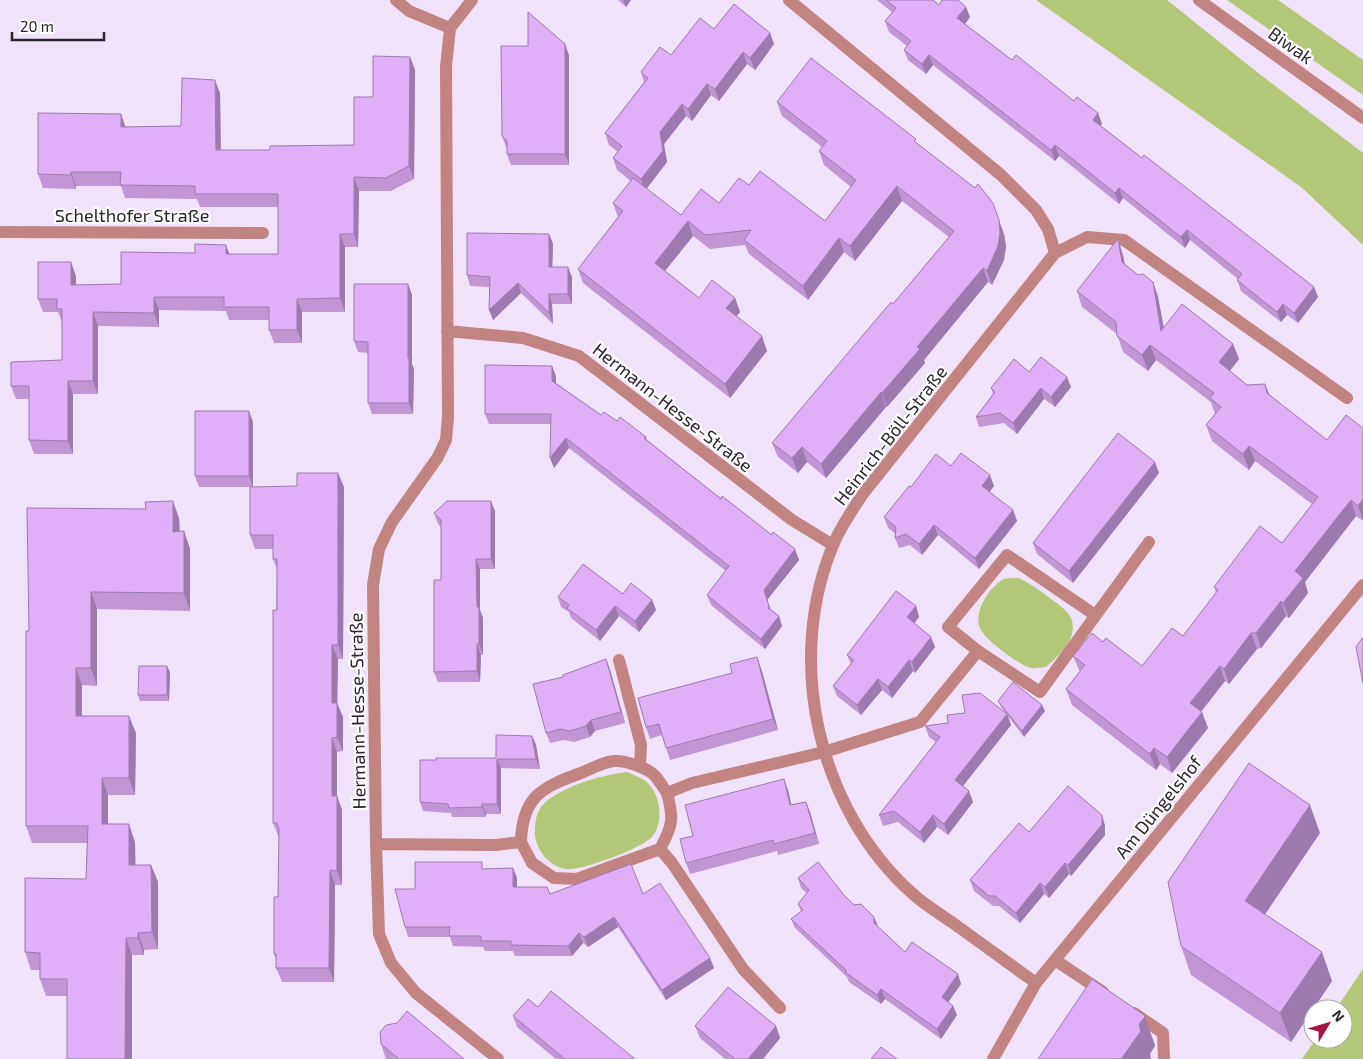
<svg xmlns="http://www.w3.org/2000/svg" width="1363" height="1059" viewBox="0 0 1363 1059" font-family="'Exo 2',sans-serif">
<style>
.green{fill:#b3c778}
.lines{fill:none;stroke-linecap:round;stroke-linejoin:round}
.service{stroke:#c28383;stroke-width:12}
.minor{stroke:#c28383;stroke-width:12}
.tertiary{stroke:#c28383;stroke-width:12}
.wall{fill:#c096d5}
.shaded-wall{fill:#9c7aae}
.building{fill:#dfaff8;stroke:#9c7aae}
.labels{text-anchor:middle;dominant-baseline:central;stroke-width:4.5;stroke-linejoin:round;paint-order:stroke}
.street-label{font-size:18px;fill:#2a242d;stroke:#fff}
</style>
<rect width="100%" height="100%" fill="#f0e2f8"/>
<!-- green -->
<path class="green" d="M1036,0H1167L1253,69L1363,153V245L1301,187Z
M1227,0H1278L1363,60V95Z
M1019,578C1031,584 1041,591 1051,599C1058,604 1068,611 1071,618C1079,638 1059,656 1046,667C1042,667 1035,669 1031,668C1019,665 984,639 980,628C973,612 990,586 1004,579C1008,578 1015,578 1019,578Z
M627,772C633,775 640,777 644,780C661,791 665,824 651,838C639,849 582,871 566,869C550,867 536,850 535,835C534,821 537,808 549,799C571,784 601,775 627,772Z
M1363,969V1059H1302L1316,1039H1343V1009H1336Z"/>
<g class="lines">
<!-- service -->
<path class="service" d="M1055,960L1103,992
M1134,1013L1163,1033L1164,1059"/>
<!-- minor -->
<path class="minor" d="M396,0L409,11L450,28
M472,0L450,28L446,67L448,417L446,440L438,457L392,522L379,549L373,585L376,844L379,934L391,963L416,993L498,1059
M789,0L1001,175L1036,210L1048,229L1055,253
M0,232L263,233
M447,331L523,338L579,356L792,520L833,545
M978,651L1040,692L1149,542
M619,660L641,745L640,767
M521,842C522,797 542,787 581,773C591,769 603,762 614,761C625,760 649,768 656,777C660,782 664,788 667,793
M376,844L496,845L521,842L532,863L554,878L577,879L660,849C673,825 674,819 667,793L692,783L824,752L920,722L978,651L948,627L1007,555L1095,615
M660,849L672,863L743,969L780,1008
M1036,983C1008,963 981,943 953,923C940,914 925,905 913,894C818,810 784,660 834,543C841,526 852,511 862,495L1055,253L1087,237L1124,240L1347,398
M993,1059L1036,983L1363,585"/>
<!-- tertiary -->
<path class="tertiary" d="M1199,0L1363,118"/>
</g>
<!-- wall -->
<path class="wall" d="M618,0H631L626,7Z
M877,0H933L939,5L970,17L965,24L1012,60L1074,101L1098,113L1102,124L1100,125L1142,158L1314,287L1318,297L1298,323L1287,315L1281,322L1241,291L1237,280L1238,279L1190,240L1185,248L1123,198L1119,204L1059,156L1055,161L933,65L926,74L908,60L904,50L907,46L889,32L885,21L892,12Z
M770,33L774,44L755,70L747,64L719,101L711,95L692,121L686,116L664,144L667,162L646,189L681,215L719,203L749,185L825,221L851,187L824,165L819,151L822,147L782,116L777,102L918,144L1004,234L1006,246L1004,260L992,285L988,282L924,360L925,363L887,407H886L826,478L807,462L798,473L778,457L772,443L893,304L949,237L902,201L855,261L844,252L808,300L749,254L745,245L710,249L693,236L665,271L699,298H735L740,312L736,316L767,351L730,398L583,283L578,269L618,217L613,203L631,181L617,170L613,158L618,152L609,145L605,133L644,82L641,72L671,55Z
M569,55V165H511L507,154V148L506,147L502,136Z
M410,57L415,70L414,179L391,191H359L358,247H345V312H302V343H274L269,330V320H229L226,311L159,310V327L98,326V394H73V454H34L29,440V399H16L11,386L62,360V322L58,312H43L38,299L76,276V285L121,284L229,254H278V207H200L197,199L125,198L121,186H76V189L43,188L38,174L125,127L181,126L220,93L221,150H270L354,145L373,97Z
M549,234L553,244L552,267L572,277V304H552L553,324L521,293L493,320L489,287L470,286L467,275Z
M1123,255L1125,265L1138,275L1153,282L1158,297L1164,328L1233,344L1239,359L1230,371L1247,385L1265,384L1270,396L1327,440L1363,428V521L1356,516L1305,582L1308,593L1289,618L1286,616L1261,648L1257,649L1229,684L1225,681L1201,712L1208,728L1172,773L1160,764L1156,770L1072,705L1066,689L1080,672L1073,656L1103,642L1142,666L1183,636L1216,593L1214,587L1282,543L1312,504L1255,461L1249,470L1212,441L1206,425L1215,414L1211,402L1156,360L1148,371L1123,352L1117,334L1082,307L1077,291Z
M408,284L412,295V364L414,369L413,414H372L368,403V353L358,352L354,341Z
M1029,372L1071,387L1055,407L1044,399L1017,434L1004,423L979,427L976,417L993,394L991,388Z
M556,376V383L601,415L617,421L646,437L647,440L799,560L767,600L770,609L779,616L782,626L765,649L711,605L707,595L726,571L569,448L554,468L551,424H489L485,414Z
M253,422V487H344L343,659H338L337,703L343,717V751L337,752V796L342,810V885H335L334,982H282L276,968V960L274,954L278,897L279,838L273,823L277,569L273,559V549H255L250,535V487H199L195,476Z
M951,466L994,486L989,492L1013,510L1017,521L979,569L938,535L922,555L910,545L899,548L895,538L896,534L888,528L884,517L911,487Z
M1159,473L1073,583L1037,554L1033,543Z
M495,511V569H480V610L483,618V655H481L480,682H438L434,672L441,580V527L438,524L434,513Z
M179,518L180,531H184L190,549V611L97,609V686L82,685V716L136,733L135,795H108V824L135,842V865H151L158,882V949L144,950V955H132V1059H67V996H46L40,979V970H31L25,952L86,879L87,843H32L26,826L29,631Z
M623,594L652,600L656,610L639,632L619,616L600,641L571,618L569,612L561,607L558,597Z
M916,606L919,617L914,623L935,647L915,673L913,671L892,698L882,690L861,715L837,696L833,686L851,664L847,655Z
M606,659L610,670L625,723L595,731L590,737L574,742L564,740L550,743L546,733L563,677Z
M761,668L778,730L670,760L666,748L662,735L650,739L646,727Z
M170,672L169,701H140L138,695Z
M998,701L1045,711L1024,737L1008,716L1011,725L963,786L973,802L948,835L937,827L924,843L898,822L883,826L879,815L936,742L929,737L925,726L948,723L1005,712L1001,707Z
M532,736L536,745L540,769L501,768V814H486V817H452L451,813L423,811L420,802L436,760L496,758Z
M788,790L791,805L806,802L810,812L819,844L778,855L777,851L690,874L686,863L693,836Z
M1102,815L1105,826V835L1071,876L1069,874L1049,898L1044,894L1020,923L999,906H993L974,891L970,880L1029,832Z
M1320,833L1265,914L1332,981L1291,1042L1191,975L1181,946Z
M513,868L517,878V887L550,894H643L710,958L714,968L666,1000L618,927L588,947L583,943L572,956H515L513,951H485L483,947L453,946L450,937H408L405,927L415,889L485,869Z
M798,878L844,895L905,952L961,984L948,1002L953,1006L957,1015L941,1039L885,999L881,1004L849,982L847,977L795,928L791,919L801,911L798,904L807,893L801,888Z
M538,1007L635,1059H556L517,1027L513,1016Z
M695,1026H776L780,1038L763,1059H725L700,1038Z
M381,1044L464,1059H386Z"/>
<!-- shaded-wall -->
<path class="shaded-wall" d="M623,0H631L626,7Z
M966,7L970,17L961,29L957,18Z
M770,33L774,44L755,70L750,58Z
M565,44L569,55V165L565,154Z
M743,52L747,64L719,101L715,89Z
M929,55L933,65L926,74L922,64Z
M410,57L415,70L414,179L409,166Z
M215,80L220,93L221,164L216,150Z
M707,84L711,95L692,121L688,109Z
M682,104L686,116L664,144L667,162L645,191L641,179L660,132Z
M1098,113L1102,124L1097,130L1093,120Z
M121,114L126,128L121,127Z
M1055,145L1059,156L1055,161L1051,150Z
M71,172L76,186V189L71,175Z
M354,177L359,191L358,247L354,234Z
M897,186L902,201L855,261L850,246Z
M1119,188L1123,198L1119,204L1115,193Z
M999,220L1004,234L1006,246L1004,260L992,285L987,271Z
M688,221L693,236L660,277L655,263Z
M1187,230L1190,240L1185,248L1181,237Z
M340,234L345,247V312L340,298Z
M549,234L553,244L552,277L549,267Z
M839,238L844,252L808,300L803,286Z
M1118,239L1123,255L1127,278L1122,262Z
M226,245L231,258L226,254Z
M71,262L76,276V299L71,285Z
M568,267L572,277V304L568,294Z
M983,268L988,282L924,360L925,363L887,407L882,393L917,347Z
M1153,282L1158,297L1167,346L1161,331Z
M518,283L521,293L493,320L489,310Z
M408,284L412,295V364L414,369L413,414L409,403L408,358Z
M1314,287L1318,297L1298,323L1294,313Z
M549,294L552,304L553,324L549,313Z
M154,297L159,310V327L154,313Z
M735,298L740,312L731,323L726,308Z
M297,299L302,312V343L297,330Z
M1283,304L1287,315L1281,322L1277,312Z
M93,312L98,326V394L93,381Z
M762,336L767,351L730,398L725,384Z
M1233,344L1239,359L1224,378L1219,362Z
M1150,345L1156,360L1148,371L1142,355Z
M552,366L556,376V391L552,381Z
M1067,377L1071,387L1055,407L1051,397Z
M68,381L73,394V454L68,441Z
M1265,384L1271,399L1267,393Z
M1041,388L1044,399L1017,434L1013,423Z
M881,392L886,407L826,478L821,464Z
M249,411L253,422V487L249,476Z
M566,438L569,448L554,468L550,458Z
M1249,446L1255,461L1249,470L1243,454Z
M802,447L807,462L798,473L792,458Z
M1155,462L1159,473L1073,583L1069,571Z
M338,473L344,487L343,659L338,645Z
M990,475L994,486L986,497L982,486Z
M1363,499V520L1358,506Z
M1351,500L1356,516L1305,582L1308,593L1289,618L1283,603L1295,571Z
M173,501L179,518L180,549L173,532Z
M491,501L495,511V569L491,559Z
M1013,510L1017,521L979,569L975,558Z
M934,525L938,535L922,555L919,544Z
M184,531L190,549V611L184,593Z
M795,549L799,560L767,600L773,616L768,608L764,590Z
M476,559L480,569V610L483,618V655L479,644L477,607Z
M91,592L97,609V686L91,668Z
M652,600L656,610L639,632L635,621Z
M1281,601L1286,616L1261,648L1256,633Z
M615,606L619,616L600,641L596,630Z
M916,606L919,617L911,628L907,617Z
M779,616L782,626L765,649L761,639Z
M1251,633L1257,649L1229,684L1224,669Z
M931,637L935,647L915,673L912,662Z
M477,644L481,655L480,682L477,671Z
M332,645L338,659L337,717L332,703Z
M757,657L761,668L778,730L773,719Z
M606,659L610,670L625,723L621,712Z
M909,660L913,671L892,698L888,687Z
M167,666L170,672L169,701L167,695Z
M1220,666L1225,681L1195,719L1190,703Z
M76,668L82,685V733L76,716Z
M878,679L882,690L861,715L857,705Z
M337,703L343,717V751L337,737Z
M1042,705L1045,711L1024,737L1022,731Z
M1202,712L1208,728L1172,773L1167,757Z
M1007,714L1011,725L959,791L955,780Z
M129,716L136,733L135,795L129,778Z
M591,720L595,731L590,737L586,726Z
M532,736L536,745L540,769L536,759Z
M332,738L337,752V810L332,796Z
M1154,748L1160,764L1156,770L1150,754Z
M497,759L501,768V814L497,804Z
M102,778L108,795V841L102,824Z
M784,779L788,790L794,816L790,805Z
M969,791L973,802L948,835L944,824Z
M337,796L342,810V885L337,871Z
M806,802L810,812L819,844L815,833Z
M482,804L486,814V817L482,807Z
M1310,805L1320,833L1255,929L1245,901Z
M933,815L937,827L924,843L920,832Z
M1102,815L1105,826V835L1071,876L1068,865Z
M129,824L135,842L136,882L129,865Z
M1065,863L1069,874L1049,898L1045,887Z
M151,865L158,882V949L152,932Z
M513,868L517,878V897L513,887Z
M330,870L335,885L334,982L329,968Z
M1040,883L1044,894L1020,923L1016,913Z
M614,917L618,927L588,947L584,937Z
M874,917L878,926L874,923Z
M138,933L144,950V955L138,938Z
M579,933L583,943L572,956L568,946Z
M126,938L132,955V1059H125Z
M1322,952L1332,981L1291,1042L1280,1013Z
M710,958L714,968L666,1000L662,990Z
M958,974L961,984L945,1007L942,997Z
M881,989L885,999L881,1004L877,995Z
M953,1006L957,1015L941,1039L937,1029Z
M1144,1015L1155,1045V1046L1150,1054L1151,1059H1122V1058Z
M776,1026L780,1038L763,1059H748Z"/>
<!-- building -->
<path class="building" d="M886,0H933L939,5L942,0H958L966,7L957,18L1012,60L1016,55L1074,101L1077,97L1098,113L1093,120L1142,158L1144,155L1314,287L1294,313L1283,304L1277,312L1237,280L1242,274L1187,230L1181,237L1119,188L1115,193L1055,145L1051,150L929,55L922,64L904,50L911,41L885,21L896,8Z
M734,4L770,33L750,58L743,52L715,89L707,84L688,109L682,104L660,132L663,151L641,179L613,158L622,146L605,133L648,78L641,72L660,47L671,55L700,18L714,29Z
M528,12L565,44V154H507V141L502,136L501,46H528Z
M373,56L410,57L409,166L386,178L354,177V234H340V298L297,299V330H269V307H224V297H154V313L93,312V381H68V441L29,440V386H11V362L62,360V309H57V299H38V262H71V285L121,284V252L195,253V244L226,245V254H278V194H195V186L120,185L121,172H71V175L38,174V113L121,114V127L181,126L182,78L215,80L216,150H270V146L354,145V97H373Z
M811,58L916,139L914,141L975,188L978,184L993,203L999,220L1000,232L998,246L987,271L983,268L917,347L920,349L882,393L881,392L821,464L802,447L792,458L772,443L880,315L891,302L893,304L954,231L897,186L850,246L839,238L803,286L744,240L751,230L705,235L688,221L655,263L699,298L712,280L735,298L726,308L762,336L725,384L578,269L623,211L613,203L633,178L681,215L701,189L719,203L739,178L749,185L760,171L825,221L856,180L819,151L827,141L777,102Z
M467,233L549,234V267H568V294H549V313L518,283L489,310L490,277L467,275Z
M1118,239L1122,262L1138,275L1143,274L1153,282L1161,331L1182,304L1233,344L1219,362L1247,385L1265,384L1267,393L1327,440L1346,415L1363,428V499L1358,506L1351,500L1295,571L1303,578L1283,603L1281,601L1256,633H1251L1224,669L1220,666L1190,703L1202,712L1167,757L1154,748L1150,754L1066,689L1085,665L1073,656L1092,633L1103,642L1106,638L1142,666L1172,628L1183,636L1218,590L1214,587L1260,526L1282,543L1318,497L1249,446L1243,454L1206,425L1221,407L1210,398L1214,393L1150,345L1142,355L1117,336L1116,322L1077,291Z
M354,284H408V358H409V403H368V342L354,341Z
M1041,357L1067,377L1051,397L1041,388L1013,423L1000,413L976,417L995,392L991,388L1014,359L1029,372Z
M485,365L552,366V381L601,415L604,412L617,421L620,417L646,437L644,438L721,499L722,496L772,535L773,532L795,549L764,590L769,606L768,608L779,616L761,639L707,595L729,566L566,438L550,458L551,414H485Z
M195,411H249V476H195Z
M1118,433L1155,462L1069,571L1033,543Z
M961,453L990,475L982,486L1013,510L975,558L934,525L919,544L906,534L895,538L896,527L884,517L909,486L911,487L936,454L951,466Z
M297,473H338V645H332V703H337V737L332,738V796H337V871L330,870L329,968H276V954H274V897H278L279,829L277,823H273V610H277V559H273V535H250V487L297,486Z
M173,501V532L184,531V593L91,592V668H76V716H129V778H102V824H129V865H151L152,932L138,933V938H126L125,1059H67V979H40V953L25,952V878L86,879L88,826H26V631H29L27,508L146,509L145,502Z
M447,501H491V559H476L477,607H479V644H477V671L434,672V580H441V520L434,513Z
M583,564L623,594L631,583L652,600L635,621L615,606L596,630L567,608L569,605L558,597Z
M896,591L916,606L907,617L931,637L912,662L909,660L888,687L878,679L857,705L833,686L854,660L847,655Z
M1363,637V683L1356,647Z
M757,657L773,719L666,748L659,724L646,727L638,698L732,673L730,664Z
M606,659L621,712L591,720L586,726L570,731L560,729L546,733L533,684L563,677V675Z
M139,666H167V695H138Z
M1013,682L1042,705L1022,731L998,701Z
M980,693L1007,714L955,780L969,791L944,824L933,815L920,832L894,811L879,815L940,737L925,726L948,723L947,715L965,713L962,695Z
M496,735L532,736L536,759H497V804H482V807L449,808L448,804L420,802V760H436V758H496Z
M1249,763L1310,805L1245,901L1322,952L1280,1013L1181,946L1168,882Z
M784,779L790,805L806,802L815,833L774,844L773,840L686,863L680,839L693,836L685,805Z
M1068,786L1102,815V825L1068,865L1065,863L1045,887L1040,883L1016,913L995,896H989L970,880L1019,823L1029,832Z
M415,862H482V869L513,868V887H547L550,894L631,864L643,894L660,883L710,958L662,990L614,917L584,937L579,933L568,946L511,945V941H481V936H449L450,927H405L395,889H415Z
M818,862L844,895L854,905L861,904L874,917V923L905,952L912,942L958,974L942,997L953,1006L937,1029L881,989L877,995L845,972L847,971L791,919L803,910L798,904L809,890L798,878Z
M1092,979L1144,1015L1145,1017L1139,1024L1141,1031L1122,1058L1117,1059H1038Z
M728,987L776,1026L748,1059H735L695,1026Z
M551,991L635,1059H565L513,1016L528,999L538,1007Z
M407,1011L464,1059H399L381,1044L380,1032L386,1025L397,1023Z
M881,1047L897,1059H871Z"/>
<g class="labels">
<!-- street labels -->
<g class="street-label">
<text transform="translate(1291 45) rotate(35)">Biwak</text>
<text x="132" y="215">Schelthofer Straße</text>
<text transform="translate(673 407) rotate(38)">Hermann-Hesse-Straße</text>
<text transform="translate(890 435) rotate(-52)">Heinrich-Böll-Straße</text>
<text transform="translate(357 711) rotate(-91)">Hermann-Hesse-Straße</text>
<text transform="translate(1158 807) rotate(-51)">Am Düngelshof</text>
</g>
</g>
<!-- north arrow -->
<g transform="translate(1328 1024) rotate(52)"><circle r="24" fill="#ffffff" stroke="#aaa7ab"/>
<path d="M0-4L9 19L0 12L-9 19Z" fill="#a91444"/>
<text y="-8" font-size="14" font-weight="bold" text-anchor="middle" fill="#2a242d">N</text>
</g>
<!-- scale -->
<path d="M12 32v8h92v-8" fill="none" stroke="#2a242d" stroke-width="2.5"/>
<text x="20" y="32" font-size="15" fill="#2a242d" stroke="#ffffff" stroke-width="4" paint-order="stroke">20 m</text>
</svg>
